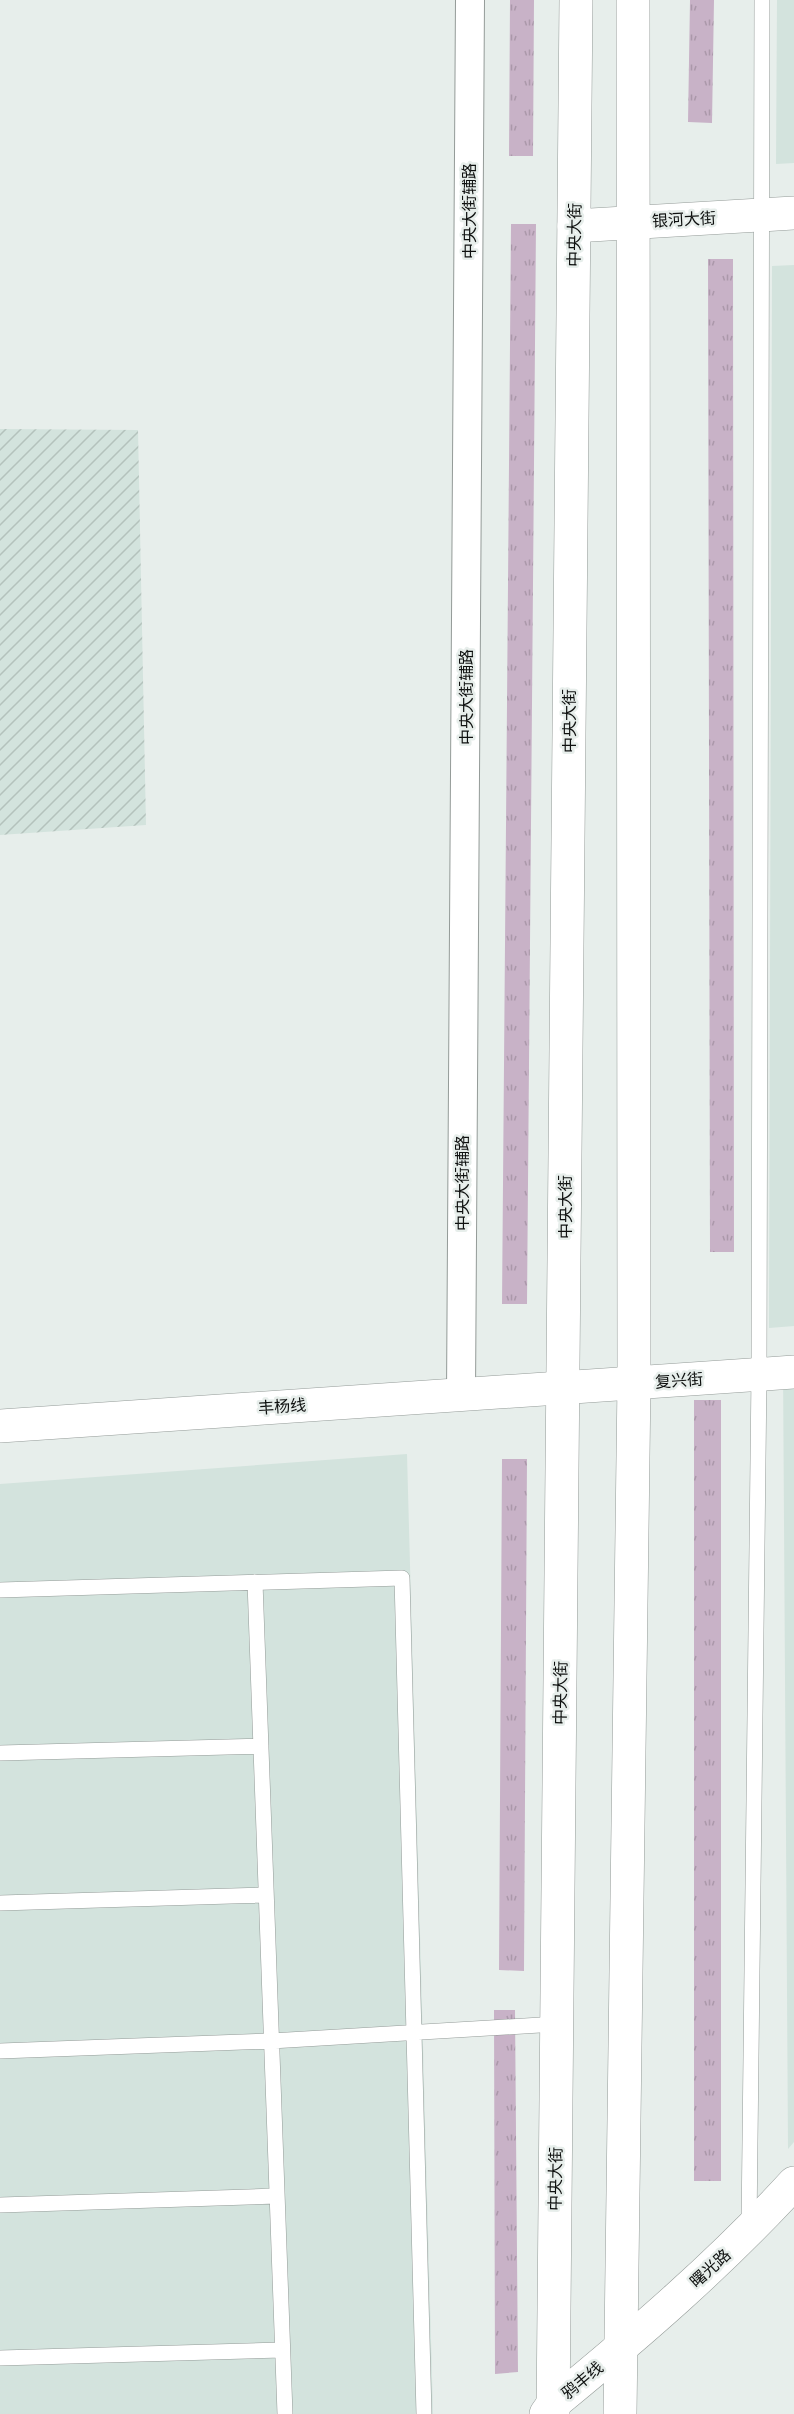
<svg xmlns="http://www.w3.org/2000/svg" width="794" height="2414" viewBox="0 0 794 2414" font-family="'Archivo Narrow','Noto Sans SC',sans-serif">
<style>
.built{fill:#d3e3dd}
.industrial{fill:url(#industrial-furrows)}
.grass{fill:url(#grass-tufts)}
.lines{fill:none;stroke-linecap:round;stroke-linejoin:round}
.service-casing{stroke:#949b98;stroke-width:16}
.minor-casing{stroke:#949b98;stroke-width:30}
.tertiary-casing{stroke:#949b98;stroke-width:34}
.secondary-casing{stroke:#949b98;stroke-width:34}
.primary-casing{stroke:#949b98;stroke-width:34}
.service{stroke:#fff;stroke-width:15}
.minor{stroke:#fff;stroke-width:28}
.tertiary{stroke:#fff;stroke-width:33}
.secondary{stroke:#fff;stroke-width:33}
.primary{stroke:#fff;stroke-width:33}
.labels{text-anchor:middle;dominant-baseline:central;stroke-width:5;stroke-linejoin:round;paint-order:stroke}
.street-label{font-size:16px;fill:#0e100f;stroke:#e7eeeb}
</style>
<defs>
<pattern id="industrial-furrows" width="10" height="10" patternUnits="userSpaceOnUse" patternTransform="scale(1.5)"><rect width="10" height="10" fill="#d3e3dd"/><path d="M-1 1l2-2M0 10L10 0M9 11l2-2" fill="none" stroke="#b4c2bc"/></pattern>
<pattern id="grass-tufts" width="24" height="20" patternUnits="userSpaceOnUse" patternTransform="scale(1.5)"><rect width="24" height="20" fill="#c8b2c7"/><path d="M3 7l-1-3M5 7V3M7 7l1-3M15 17l-1-3M17 17v-4M19 17l1-3" fill="none" stroke="#ab98aa"/></pattern>
</defs>
<rect width="100%" height="100%" fill="#e7eeeb"/>
<!-- built -->
<path class="built" d="M777,0H794V163L776,164Z
M794,265V1326L769,1328L772,266Z
M794,1364V2142L788,2149L783,1365Z
M407,1454L433,2414H0V1484Z"/>
<!-- industrial -->
<path class="industrial" d="M0,429L138,430L146,825L0,835Z"/>
<!-- grass -->
<path class="grass" d="M510,0H534L533,156H509Z
M690,0H714L712,123L688,122Z
M511,224H536L527,1304H502Z
M708,259H733L734,1252H710Z
M694,1400H721V2181H694Z
M502,1459H527L524,1971L499,1970Z
M494,2010H515L518,2372L495,2374Z"/>
<g class="lines">
<defs>
<path id="service" d="M255,1582L285,2414
M0,1590L402,1578L424,2414
M0,1753L261,1746
M0,1903L266,1895
M0,2051L271,2041L557,2024
M0,2205L277,2196
M749,2227L759,1375L762,0
M0,2358L282,2350"/>
<path id="minor" d="M461,1394L470,0"/>
<path id="tertiary" d="M574,226L794,213"/>
<path id="secondary" d="M0,1426L794,1372
M546,2414L553,2404C637,2335 720,2264 794,2183"/>
<path id="primary" d="M553,2414L576,0
M620,2414L634,1383L633,0"/>
</defs>
<!-- service casing -->
<use href="#service" class="service-casing"/>
<!-- minor casing -->
<use href="#minor" class="minor-casing"/>
<!-- tertiary casing -->
<use href="#tertiary" class="tertiary-casing"/>
<!-- secondary casing -->
<use href="#secondary" class="secondary-casing"/>
<!-- primary casing -->
<use href="#primary" class="primary-casing"/>
<!-- service -->
<use href="#service" class="service"/>
<!-- minor -->
<use href="#minor" class="minor"/>
<!-- tertiary -->
<use href="#tertiary" class="tertiary"/>
<!-- secondary -->
<use href="#secondary" class="secondary"/>
<!-- primary -->
<use href="#primary" class="primary"/>
</g>
<g class="labels">
<!-- street labels -->
<g class="street-label">
<text transform="translate(469 211) rotate(-90)">中央大街辅路</text>
<text transform="translate(684 219) rotate(-3)">银河大街</text>
<text transform="translate(574 235) rotate(-89)">中央大街</text>
<text transform="translate(466 697) rotate(-90)">中央大街辅路</text>
<text transform="translate(569 721) rotate(-90)">中央大街</text>
<text transform="translate(462 1183) rotate(-90)">中央大街辅路</text>
<text transform="translate(565 1207) rotate(-90)">中央大街</text>
<text transform="translate(679 1380) rotate(-4)">复兴街</text>
<text transform="translate(282 1406) rotate(-4)">丰杨线</text>
<text transform="translate(560 1693) rotate(-89)">中央大街</text>
<text transform="translate(555 2179) rotate(-89)">中央大街</text>
<text transform="translate(710 2268) rotate(-42)">曙光路</text>
<text transform="translate(582 2380) rotate(-40)">鸦丰线</text>
</g>
</g>
</svg>
